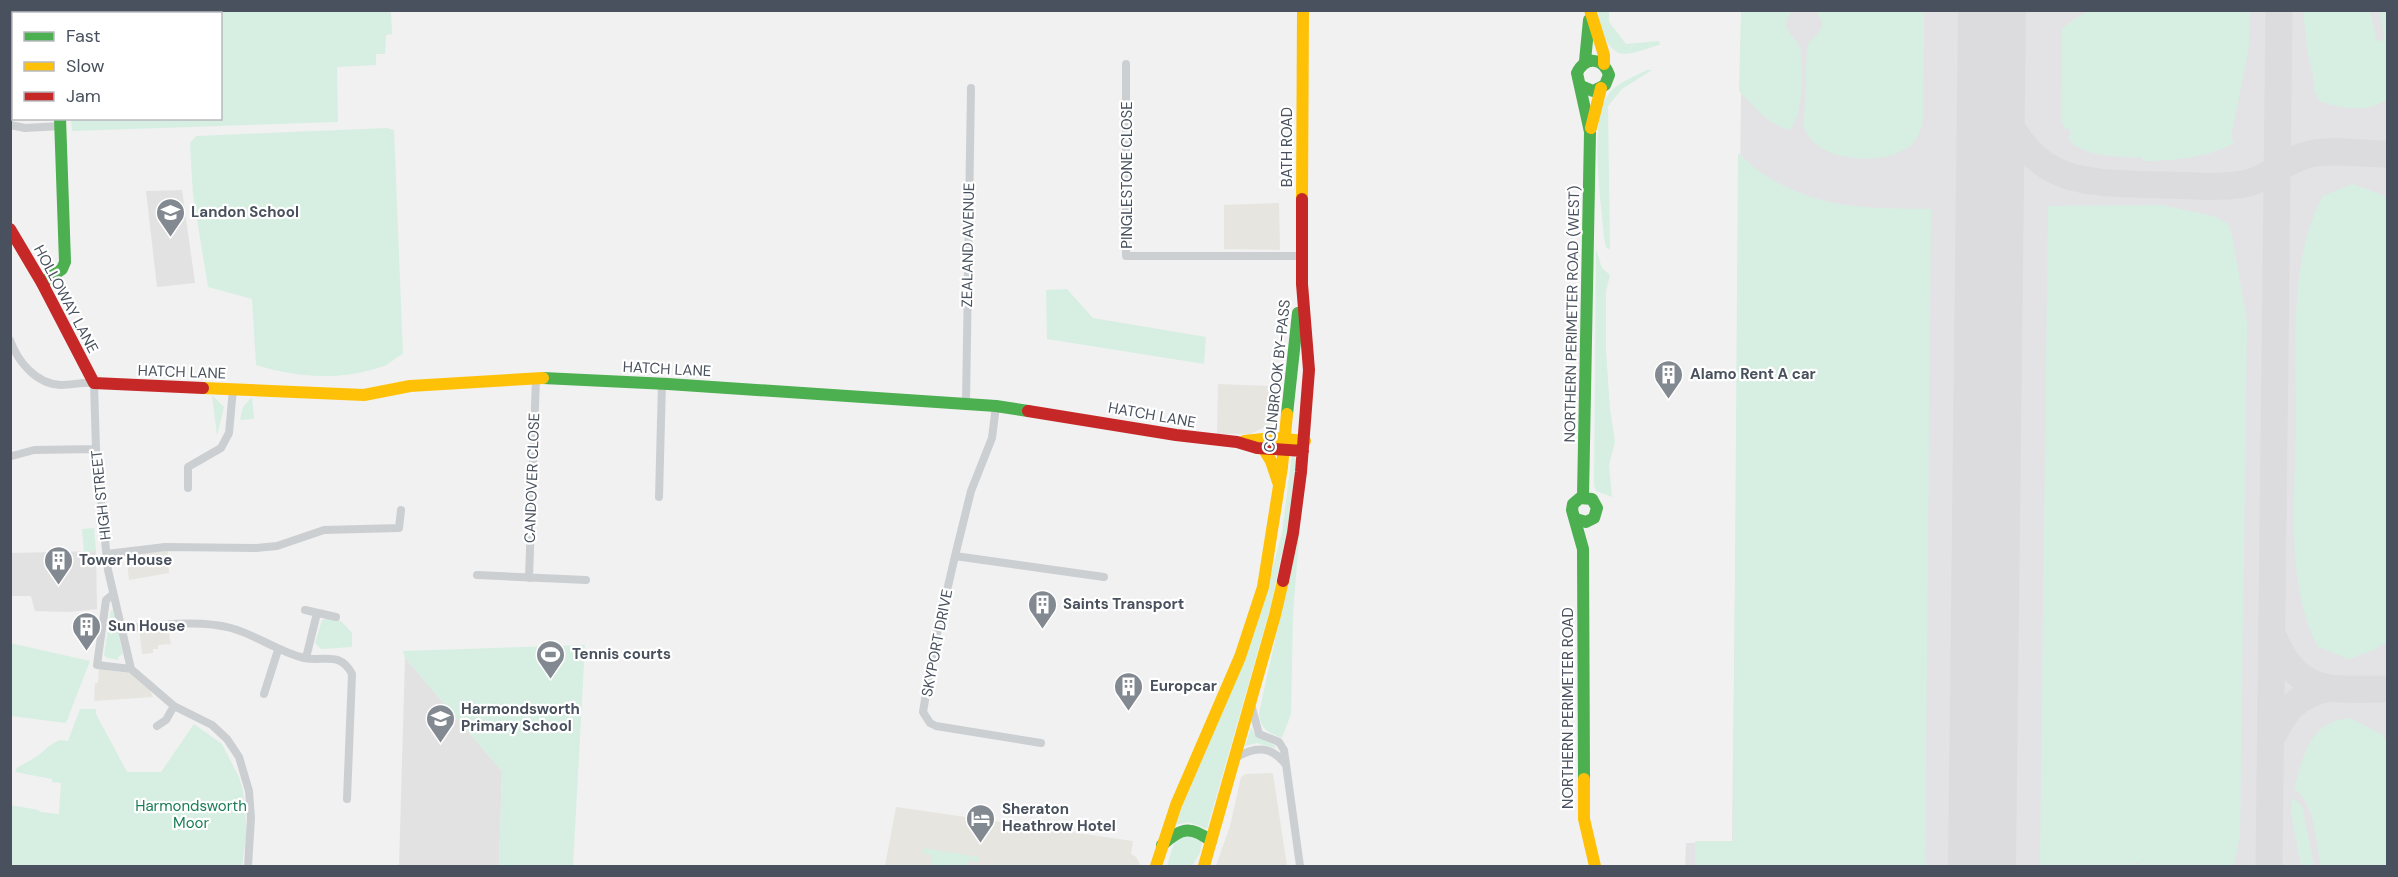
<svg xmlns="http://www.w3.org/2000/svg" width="2398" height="877" viewBox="0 0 2398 877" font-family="'DM Sans',sans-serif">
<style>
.commercial{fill:#e6e5df}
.education{fill:#e3e2e3}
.airport{fill:#e3e3e6}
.green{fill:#d6efe2}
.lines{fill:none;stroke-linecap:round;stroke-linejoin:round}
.taxiway{stroke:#dcdcde;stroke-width:27}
.runway{stroke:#dcdcde;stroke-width:68}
.street{stroke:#cccfd2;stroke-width:8}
.fast{stroke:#4caf50;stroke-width:12}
.slow{stroke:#ffc107;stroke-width:12}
.jam{stroke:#c62828;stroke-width:12}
.labels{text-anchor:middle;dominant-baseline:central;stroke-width:4.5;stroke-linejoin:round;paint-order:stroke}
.street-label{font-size:15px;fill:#48515d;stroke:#fff}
.poi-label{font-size:15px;font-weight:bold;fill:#48515d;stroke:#fff;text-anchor:start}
.park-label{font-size:15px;fill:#1a7d55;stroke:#fff}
</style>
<rect width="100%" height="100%" fill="#f1f1f1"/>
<!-- commercial -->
<path class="commercial" d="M1279,203L1280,250L1224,249V205Z
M1218,384L1275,386L1272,424L1250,434H1217Z
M168,550L169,573L129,580L126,554Z
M139,628H168L171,644L158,645V649H153V653L142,654Z
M99,669L134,674L147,684L153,697L94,701L95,683H98Z
M1270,773L1273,774L1287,866H1216L1230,826L1241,777L1246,774Z
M896,807L1133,841L1131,854L1136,857L1141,866H885Z"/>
<!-- education -->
<path class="education" d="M182,190L195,283L157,287L146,191Z
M96,551L97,609L69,612L35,611L31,596H11V553Z
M405,658L502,771L499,866H399Z"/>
<!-- airport -->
<path class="airport" d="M1742,11H2387V866H1685L1686,843L1732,842Z"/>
<!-- green -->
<path class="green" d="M2089,10L2250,11L2249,47L2231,137L2234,143C2211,157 2170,161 2143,161L2142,157C2123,158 2078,156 2068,138L2071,134L2068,128L2064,129L2061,118L2062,28Z
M66,11H391L392,34L386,35L385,54H376V65L337,67L338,122L72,131L71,119L220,118V14H66Z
M1598,11H1609V22L1626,44L1659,41L1660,45C1645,48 1633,56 1618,53C1604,44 1599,28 1598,11Z
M1741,11H1793C1775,29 1798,35 1801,51C1804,69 1802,115 1791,129C1772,129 1752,104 1739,91Z
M1815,11H1924L1923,119C1921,128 1919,137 1912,144C1888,168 1811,163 1804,125L1807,46C1815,32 1832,29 1815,11Z
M2303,11H2370L2377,42L2385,39L2379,11H2387V99C2367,114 2342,108 2319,101L2313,86L2315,84L2308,54Z
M1647,70H1652L1622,89L1608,106L1610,250L1606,247L1604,238C1602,205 1588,121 1608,95C1616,83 1635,76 1647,70Z
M387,128L394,130L403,354C396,357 391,363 384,366C340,381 300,378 256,365L252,299L208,287L193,195L190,143L196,136Z
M1738,153C1749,163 1761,174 1774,181C1830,211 1871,208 1931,209L1925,866H1695V841H1733Z
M2352,184L2383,195L2387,203L2388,640L2376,649L2349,659L2318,647C2285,583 2295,496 2296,426C2296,355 2288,259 2323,196Z
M2161,205L2213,216L2228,224L2232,235L2247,322L2240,835L2234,866H2140L2139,862L2136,863L2135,866H2040L2048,206Z
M1596,249L1602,268L1610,275L1606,291V351L1610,409L1615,442L1609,465L1612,497L1596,491L1594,485Z
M1067,289L1093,318L1206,337L1204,364L1047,339L1046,290Z
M212,395L224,407L217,436Z
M252,397L254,419L240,420L243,407Z
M1292,454L1296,460L1288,527L1270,609L1207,829L1189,822L1175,825L1262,610L1282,532Z
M1300,527L1293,614L1291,714L1282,738C1269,733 1260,729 1259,713Z
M94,528L96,551L84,552L82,529Z
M111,610H113L123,654L118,657L119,660L107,658L104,655Z
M329,618L341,621L352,633V647L321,649L315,643L322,620Z
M10,643L90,661L66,723L11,716Z
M585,645L573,866H499L502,771L405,658L403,651Z
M80,709H96V714L127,772H161L194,724L222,744L239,777L243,791L247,831L242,866H11L10,805L39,810L40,812L59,814L61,783L52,782V779L15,772L17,768L39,755L49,746L59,740L68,741Z
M2350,718L2383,735L2387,746V866H2321C2316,843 2316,803 2294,789C2304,755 2309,722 2350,718Z
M1251,728L1257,737L1276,746L1275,748L1257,743L1245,746Z
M2292,798L2302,806L2314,866H2301L2291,812Z
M1186,834L1202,842L1200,853L1192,866H1167L1174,843Z
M923,848L979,857L978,862L968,860L967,866H931L932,855L922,853Z"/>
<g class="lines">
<!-- taxiway -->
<path class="taxiway" d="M1991,87C2032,184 2069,183 2165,185C2192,185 2222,189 2248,183C2270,178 2287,159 2310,154C2330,149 2366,154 2388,154
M2273,636C2298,697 2331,689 2388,689
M2271,739C2286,709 2296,695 2330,688
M2269,866L2279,10"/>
<!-- runway -->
<path class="runway" d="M1982,866L1992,10"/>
<!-- street -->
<path class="street" d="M10,24H14
M1126,64V256H1302
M10,125L25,128L61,126
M10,340C18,362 36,384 61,385C72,385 83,382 94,383L96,449L108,570L131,669L174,706L212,725L227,739L239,757L249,791L251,818L248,866
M966,403L971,88
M996,406L992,438L971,491L955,556L933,651L923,712L930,723L936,726L1041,743
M12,456L34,450L96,449
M188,488V467L221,448L229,433L233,389
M659,497L662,383
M107,554L165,547L256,548L277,546L324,530L399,528L401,510
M955,556L1104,577
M477,575L586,580
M529,578L536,378
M112,595L106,600L97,665L131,669
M305,610L336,617
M120,629C156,626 196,619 231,628C257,635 278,652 304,658C325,662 340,651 352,674L347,799
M306,658L317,613
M264,694L278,650
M1252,708L1259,734L1279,742L1284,750L1300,866
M157,726L166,720L174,706
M1235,758C1255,746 1271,745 1286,765"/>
<!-- fast -->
<path class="fast" d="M56,10V14
M1585,61L1589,20
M1581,86L1593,91L1605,85L1609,75C1603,57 1585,56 1577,73L1590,132L1583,496
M42,283L62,269L65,262L60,118
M543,378L668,384L996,406L1028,411
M1287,414L1298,313
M1576,519L1586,522L1594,518L1597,508L1592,499L1580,498L1573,504L1572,510L1583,549L1584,779
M1162,845C1181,828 1190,825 1211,841"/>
<!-- slow -->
<path class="slow" d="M1590,10L1604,55V64
M1591,128L1601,88
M1302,199L1303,10
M203,388L364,395L410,386L543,378
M1244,441L1273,438L1305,441
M1263,448L1271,461L1278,482
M1584,779V819L1595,866
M1156,866L1176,805L1240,657L1263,587L1282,467L1287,414
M1204,866L1275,615L1283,581"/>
<!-- jam -->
<path class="jam" d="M10,229L42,283L94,383L203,388
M1028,411L1176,435L1237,442L1257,448L1303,451
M1283,581L1293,533L1301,472L1309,370L1302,284V199"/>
</g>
<!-- icons -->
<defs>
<symbol id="school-pin" viewBox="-11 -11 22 30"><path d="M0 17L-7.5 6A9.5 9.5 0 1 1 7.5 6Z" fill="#838991" stroke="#fff"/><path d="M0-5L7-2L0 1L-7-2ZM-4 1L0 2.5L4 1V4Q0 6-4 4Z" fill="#fff"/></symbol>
<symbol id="building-pin" viewBox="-11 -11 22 30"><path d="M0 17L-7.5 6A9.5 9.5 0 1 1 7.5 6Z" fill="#838991" stroke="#fff"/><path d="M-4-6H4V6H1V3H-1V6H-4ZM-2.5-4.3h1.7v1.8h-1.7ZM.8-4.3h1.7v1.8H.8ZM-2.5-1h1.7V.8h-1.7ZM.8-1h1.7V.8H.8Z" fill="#fff"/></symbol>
<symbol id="stadium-pin" viewBox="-11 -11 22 30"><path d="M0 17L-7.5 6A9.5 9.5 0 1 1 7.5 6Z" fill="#838991" stroke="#fff"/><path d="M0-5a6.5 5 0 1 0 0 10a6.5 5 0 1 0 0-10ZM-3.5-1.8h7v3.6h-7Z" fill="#fff"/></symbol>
<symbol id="hotel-pin" viewBox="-11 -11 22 30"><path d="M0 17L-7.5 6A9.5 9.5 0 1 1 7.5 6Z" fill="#838991" stroke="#fff"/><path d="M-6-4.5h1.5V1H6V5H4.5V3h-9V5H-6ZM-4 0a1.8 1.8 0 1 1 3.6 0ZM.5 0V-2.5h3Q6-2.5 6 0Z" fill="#fff"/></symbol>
</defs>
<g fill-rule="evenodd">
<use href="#school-pin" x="154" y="196" width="33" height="45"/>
<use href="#building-pin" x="1652" y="358" width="33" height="45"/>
<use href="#building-pin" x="42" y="544" width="33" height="45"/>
<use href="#building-pin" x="1026" y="588" width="33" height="45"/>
<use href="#building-pin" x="70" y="610" width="33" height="45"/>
<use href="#stadium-pin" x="534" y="638" width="33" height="45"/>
<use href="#building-pin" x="1112" y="670" width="33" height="45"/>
<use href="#school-pin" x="424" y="702" width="33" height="45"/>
<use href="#hotel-pin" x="964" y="802" width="33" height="45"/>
</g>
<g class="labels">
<!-- street labels -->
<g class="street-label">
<text transform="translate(1287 147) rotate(-90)">BATH ROAD</text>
<text transform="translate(1127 175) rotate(-90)">PINGLESTONE CLOSE</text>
<text transform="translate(968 245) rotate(-89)">ZEALAND AVENUE</text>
<text transform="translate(66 299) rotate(62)">HOLLOWAY LANE</text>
<text transform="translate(1572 314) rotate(-89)">NORTHERN PERIMETER ROAD (WEST)</text>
<text transform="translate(667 369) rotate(3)">HATCH LANE</text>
<text transform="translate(182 372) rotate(2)">HATCH LANE</text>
<text transform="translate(1277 376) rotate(-84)">COLNBROOK BY-PASS</text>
<text transform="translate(1152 415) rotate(10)">HATCH LANE</text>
<text transform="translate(532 478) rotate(-88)">CANDOVER CLOSE</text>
<text transform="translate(101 495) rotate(-96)">HIGH STREET</text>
<text transform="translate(937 643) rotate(-79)">SKYPORT DRIVE</text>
<text transform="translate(1568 708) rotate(-90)">NORTHERN PERIMETER ROAD</text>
</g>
<!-- poi labels -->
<g class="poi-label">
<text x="191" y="212">Landon School</text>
<text x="1690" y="374">Alamo Rent A car</text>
<text x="79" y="560">Tower House</text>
<text x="1063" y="604">Saints Transport</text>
<text x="108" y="626">Sun House</text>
<text x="572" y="654">Tennis courts</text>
<text x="1150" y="686">Europcar</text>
<text x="461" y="709">Harmondsworth<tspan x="461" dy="17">Primary School</tspan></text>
<text x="1002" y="809">Sheraton<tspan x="1002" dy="17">Heathrow Hotel</tspan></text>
</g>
<!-- park labels -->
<g class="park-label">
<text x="191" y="806">Harmondsworth<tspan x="191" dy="17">Moor</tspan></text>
</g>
</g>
<!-- border -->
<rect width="2398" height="877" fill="none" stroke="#48515d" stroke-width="24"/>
<!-- legend -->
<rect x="12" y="12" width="210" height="108" fill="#ffffff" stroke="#b6b9be" stroke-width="1.5"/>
<rect x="24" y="32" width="30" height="9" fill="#4caf50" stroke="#b6b9be" stroke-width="1.5"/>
<text x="66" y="42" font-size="18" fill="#48515d">Fast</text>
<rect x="24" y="62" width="30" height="9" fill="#ffc107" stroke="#b6b9be" stroke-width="1.5"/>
<text x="66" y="72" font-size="18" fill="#48515d">Slow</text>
<rect x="24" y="92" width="30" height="9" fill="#c62828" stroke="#b6b9be" stroke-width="1.5"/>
<text x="66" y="102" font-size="18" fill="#48515d">Jam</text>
</svg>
